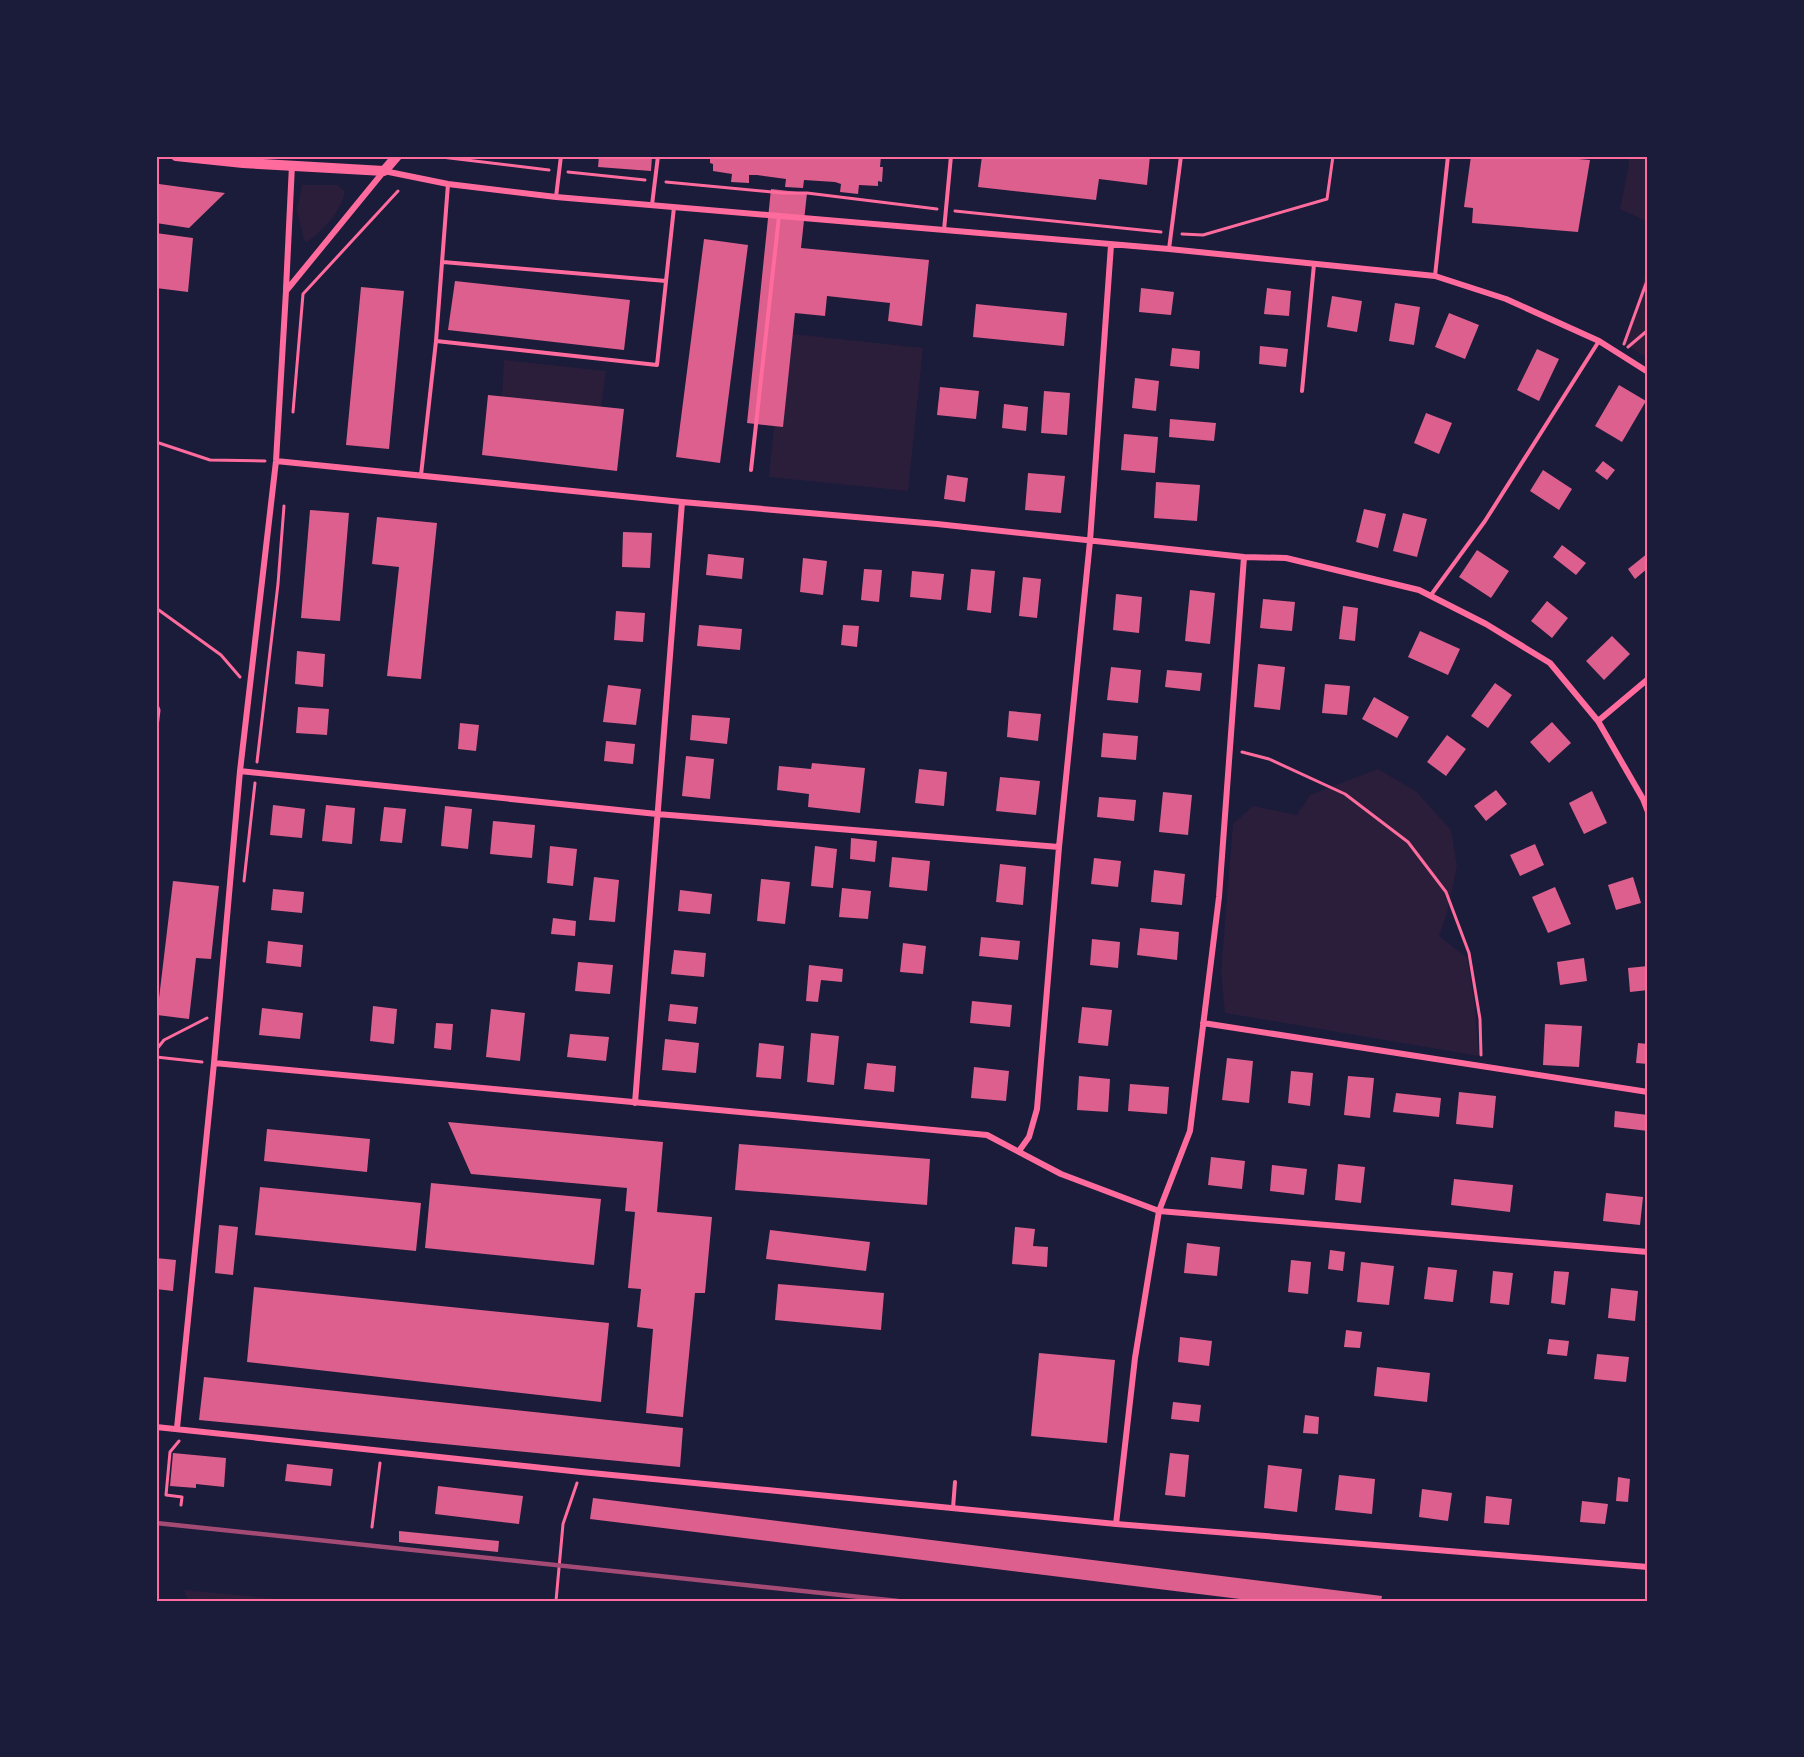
<svg xmlns="http://www.w3.org/2000/svg" width="1804" height="1757" viewBox="0 0 1804 1757" font-family="Manrope,sans-serif">
<style>
.green{fill:#2a1e3b}
.building{fill:#dd5f8e}
.lines{fill:none;stroke-linecap:round;stroke-linejoin:round}
.path{stroke:#ff6b9d;stroke-width:3}
.service{stroke:#ff6b9d;stroke-width:4}
.minor{stroke:#ff6b9d;stroke-width:6}
.tertiary{stroke:#ff6b9d;stroke-width:10}
.rail{stroke:#a44b75;stroke-width:4.5}
.neatline{fill:none;stroke:#ff6b9d;stroke-width:2}
</style>
<rect width="100%" height="100%" fill="#1b1b3a"/>
<!-- green -->
<path class="green" d="M1629,156H1648V222L1620,209L1629,164Z
M302,185H338L345,192C341,211 323,231 307,242L304,240L297,210Z
M1648,265V359L1625,344Z
M783,333L923,348L908,491L769,477Z
M504,360L606,371L601,407L502,397Z
M1378,769L1417,792L1451,830L1457,866L1447,913L1439,936L1467,958L1474,1001L1479,1056L1225,1013L1221,972L1233,824L1253,806L1297,815L1310,795Z
M184,1590L300,1601H188Z"/>
<!-- building -->
<path class="building" d="M599,156H652L651,171L598,167Z
M710,156H881L880,167H883L882,182L878,181V186L859,185L858,194L840,192L841,184L835,182L804,180L803,188L785,187L786,179L757,175H749V183L731,182L732,174L713,171V164L710,163Z
M982,156H1150L1147,185L1099,179L1096,200L978,187Z
M1471,156H1544L1590,160L1578,232L1472,223L1473,208L1464,207Z
M159,184L225,193L189,228L156,223V200Z
M771,189L807,193L801,248L929,260L922,326L888,321L890,303L827,296L825,316L795,313L783,427L747,423Z
M156,233L193,238L188,292L156,288Z
M704,239L748,245L720,463L676,457Z
M455,281L630,300L624,350L448,330Z
M361,287L404,291L389,449L346,445Z
M1141,288L1174,292L1171,315L1139,312Z
M1267,288L1291,291L1289,316L1264,314Z
M1332,296L1362,301L1357,332L1327,327Z
M1395,303L1420,307L1414,345L1389,341Z
M976,304L1067,313L1064,346L973,337Z
M1449,313L1479,325L1465,359L1435,347Z
M1260,346L1288,349L1286,367L1259,364Z
M1172,348L1200,351L1199,369L1170,366Z
M1537,349L1559,359L1539,401L1517,390Z
M1135,378L1159,381L1156,411L1132,408Z
M1619,385L1646,401L1622,442L1595,426Z
M940,387L979,391L976,419L937,415Z
M1044,391L1070,393L1067,435L1041,433Z
M488,395L624,409L617,471L482,455Z
M1004,404L1028,407L1026,431L1002,428Z
M1426,413L1452,423L1439,454L1414,443Z
M1170,419L1216,423L1214,441L1169,437Z
M1124,434L1158,437L1155,473L1121,470Z
M1603,461L1615,470L1607,480L1595,471Z
M1543,470L1572,489L1559,510L1530,491Z
M1028,473L1065,476L1061,513L1025,510Z
M947,475L968,478L965,502L944,499Z
M1156,482L1200,485L1197,521L1154,518Z
M1364,509L1386,514L1378,548L1356,542Z
M310,510L349,513L340,621L301,618Z
M1403,513L1427,519L1417,557L1393,551Z
M377,517L437,523L421,679L387,676L399,567L372,564Z
M623,532L652,533L650,568L622,567Z
M1562,545L1586,563L1576,575L1553,557Z
M1477,550L1509,571L1491,598L1459,577Z
M1648,553V568L1635,579L1628,569Z
M708,554L744,558L742,579L706,575Z
M803,558L827,561L823,595L800,592Z
M864,569L882,570L879,602L861,600Z
M971,569L995,571L991,613L967,610Z
M912,571L944,574L941,600L910,597Z
M1023,577L1041,579L1037,618L1019,616Z
M1190,590L1215,593L1210,644L1185,641Z
M1116,594L1142,597L1139,633L1113,630Z
M1263,599L1295,602L1292,631L1260,628Z
M1547,601L1568,618L1552,638L1531,621Z
M1343,606L1358,608L1355,641L1339,639Z
M616,611L645,613L643,642L614,640Z
M699,625L742,629L740,650L697,646Z
M843,625L859,626L857,647L841,645Z
M1420,631L1460,649L1448,675L1408,657Z
M1612,636L1630,654L1604,680L1586,661Z
M297,651L325,654L323,687L295,684Z
M1258,664L1285,667L1280,710L1254,707Z
M1111,667L1141,670L1138,703L1107,700Z
M1167,670L1202,673L1200,691L1165,687Z
M1495,683L1512,695L1488,728L1471,716Z
M1325,684L1350,686L1347,715L1322,713Z
M608,685L641,689L636,725L603,722Z
M1374,697L1409,717L1397,738L1362,719Z
M298,707L329,709L327,735L296,733Z
M1009,711L1041,714L1038,741L1007,737Z
M692,715L730,718L727,744L690,740Z
M1552,722L1571,743L1549,763L1530,742Z
M460,723L479,725L476,751L458,749Z
M1103,733L1138,736L1136,760L1101,757Z
M1447,735L1466,749L1446,776L1427,762Z
M606,741L635,744L633,764L604,761Z
M686,756L714,759L710,799L682,796Z
M812,763L865,768L860,813L808,807L809,794L777,790L779,766L811,769Z
M919,769L947,772L944,806L915,803Z
M1000,777L1040,781L1036,815L996,811Z
M1496,790L1507,804L1486,821L1474,806Z
M1592,791L1607,823L1584,834L1569,803Z
M1163,792L1192,795L1188,835L1159,832Z
M1099,797L1136,800L1134,821L1097,817Z
M273,805L305,809L302,838L270,835Z
M326,805L355,808L352,844L322,841Z
M445,806L472,809L468,849L441,846Z
M384,807L406,809L402,843L380,841Z
M493,821L535,825L532,858L490,854Z
M851,838L877,841L875,862L850,859Z
M1535,844L1544,865L1520,876L1510,855Z
M550,846L577,849L573,886L547,883Z
M815,846L837,849L833,888L811,886Z
M892,857L930,861L927,891L889,887Z
M1094,858L1121,861L1118,887L1091,884Z
M1000,864L1026,867L1023,905L996,902Z
M1154,870L1185,874L1182,905L1151,902Z
M594,877L619,880L615,922L589,920Z
M1633,877L1641,903L1616,910L1608,885Z
M761,879L790,882L785,924L757,921Z
M173,881L219,886L211,959L196,958L189,1019L157,1015Z
M1555,887L1571,924L1548,933L1532,897Z
M842,888L871,891L868,919L839,917Z
M273,889L304,892L302,913L271,910Z
M680,890L712,894L710,914L678,911Z
M553,918L576,921L575,936L551,934Z
M1140,928L1179,932L1177,960L1137,955Z
M981,937L1020,941L1018,960L979,956Z
M1092,939L1120,942L1118,968L1090,965Z
M268,941L303,945L301,967L266,963Z
M903,943L926,946L923,974L900,972Z
M674,950L706,953L704,977L671,974Z
M1584,958L1587,981L1560,985L1557,962Z
M578,962L613,965L610,994L575,991Z
M809,965L843,969L842,982L821,980L818,1002L806,1001Z
M1648,966V990L1630,992L1628,968Z
M972,1001L1012,1005L1010,1027L970,1023Z
M670,1004L698,1007L696,1024L668,1021Z
M373,1006L397,1009L394,1044L370,1041Z
M1082,1007L1112,1010L1108,1046L1078,1043Z
M262,1008L303,1013L300,1039L259,1035Z
M491,1009L525,1013L520,1061L486,1057Z
M436,1023L453,1024L451,1050L434,1048Z
M1545,1024L1582,1026L1579,1067L1543,1065Z
M811,1033L839,1036L834,1085L807,1082Z
M570,1034L609,1037L606,1061L567,1057Z
M665,1039L699,1043L696,1073L662,1070Z
M759,1043L784,1046L781,1079L756,1077Z
M1638,1043L1648,1044V1064L1636,1063Z
M1227,1058L1253,1061L1249,1103L1222,1100Z
M867,1063L896,1066L894,1092L864,1089Z
M974,1067L1009,1071L1006,1101L971,1098Z
M1291,1071L1313,1073L1310,1106L1288,1103Z
M1079,1076L1110,1079L1108,1112L1077,1110Z
M1348,1076L1374,1078L1370,1118L1344,1115Z
M1130,1084L1169,1087L1167,1114L1128,1111Z
M1459,1092L1496,1096L1493,1128L1456,1124Z
M1396,1093L1441,1098L1439,1117L1393,1112Z
M1615,1111L1648,1115V1131L1614,1127Z
M448,1122L663,1142L657,1212L712,1217L705,1293H695L683,1417L646,1413L653,1329L637,1327L641,1289L628,1288L635,1212L625,1211L627,1188L471,1174Z
M267,1129L370,1139L367,1172L264,1161Z
M739,1144L930,1159L927,1205L735,1190Z
M1211,1157L1245,1161L1242,1189L1208,1185Z
M1338,1164L1365,1167L1361,1203L1335,1200Z
M1272,1165L1307,1169L1304,1195L1270,1191Z
M1454,1179L1513,1185L1510,1212L1451,1205Z
M431,1183L601,1199L594,1265L425,1248Z
M260,1187L421,1203L416,1251L255,1235Z
M1606,1193L1643,1197L1640,1225L1603,1221Z
M219,1225L238,1227L233,1275L215,1273Z
M1015,1227L1035,1229L1033,1246L1048,1247L1047,1267L1012,1264Z
M770,1230L870,1242L866,1271L766,1259Z
M1187,1243L1220,1247L1217,1276L1184,1273Z
M1330,1250L1345,1252L1343,1271L1328,1269Z
M156,1258L176,1260L173,1291L156,1289Z
M1291,1260L1311,1262L1308,1294L1288,1292Z
M1361,1262L1394,1266L1389,1305L1357,1302Z
M1428,1267L1457,1270L1453,1302L1424,1299Z
M1493,1271L1513,1273L1509,1305L1490,1303Z
M1554,1271L1569,1272L1565,1305L1551,1303Z
M778,1284L884,1293L881,1330L775,1320Z
M254,1287L609,1323L601,1402L247,1362Z
M1611,1288L1638,1291L1635,1321L1608,1318Z
M1346,1330L1362,1332L1360,1348L1344,1347Z
M1180,1337L1212,1341L1209,1366L1178,1362Z
M1549,1339L1569,1341L1567,1356L1547,1354Z
M1039,1353L1115,1360L1107,1443L1031,1436Z
M1597,1354L1629,1357L1626,1382L1594,1379Z
M1377,1367L1430,1373L1427,1402L1374,1396Z
M204,1377L683,1428L680,1467L199,1420Z
M1173,1402L1201,1405L1199,1422L1171,1419Z
M1305,1415L1319,1417L1318,1434L1303,1433Z
M173,1453L226,1458L224,1487L196,1484V1488L170,1486Z
M1170,1453L1189,1455L1185,1497L1165,1495Z
M287,1464L333,1469L331,1486L285,1481Z
M1268,1465L1302,1469L1297,1512L1264,1508Z
M1339,1475L1375,1479L1372,1514L1335,1510Z
M1618,1477L1630,1479L1628,1502L1616,1501Z
M438,1486L523,1496L519,1524L435,1514Z
M1422,1489L1452,1493L1448,1521L1419,1517Z
M1486,1496L1512,1499L1509,1525L1484,1523Z
M593,1498L1382,1596L1381,1601H1256L590,1519Z
M1582,1501L1608,1504L1605,1524L1580,1522Z
M399,1531L499,1541L498,1552L399,1542Z"/>
<g class="lines">
<!-- path -->
<path class="path" d="M433,156L549,170
M568,172L645,180
M666,182L782,193H807L937,209
M955,211L1161,232
M1182,234L1203,235L1327,199L1333,156
M1624,344L1648,278
M1628,347L1648,330
M293,412L303,294L398,191
M156,442L210,460L265,461
M156,608L221,655L240,677
M156,702L159,710L156,736
M1242,752L1269,759L1345,794L1408,842L1446,892L1469,953L1480,1019L1481,1055
M257,762L278,584L284,506
M244,881L255,783
M156,1050L164,1040L207,1018
M156,1057L202,1062
M179,1441L170,1452L166,1495L182,1497L181,1505
M372,1527L380,1463
M556,1601L563,1524L577,1483"/>
<!-- service -->
<path class="service" d="M448,184L436,341L657,365L674,207
M556,197L561,156
M652,205L658,156
M944,230L951,156
M1169,249L1181,156
M443,262L666,281
M1435,276L1448,156
M1302,391L1314,264
M751,470L779,216
M421,475L436,341
M1431,595L1485,521L1599,341
M953,1508L955,1482"/>
<!-- minor -->
<path class="minor" d="M286,289L292,165
M276,461L682,502L937,524L1244,557L1286,558L1419,590L1486,624L1550,663L1598,721L1643,799L1648,812
M1598,721L1648,679
M240,771L657,814L1059,847
M1203,1023L1648,1092
M214,1063L987,1135L1061,1174L1159,1211L1648,1252
M635,1103L682,502
M1019,1151L1029,1137L1037,1109L1059,847L1090,541L1111,245
M156,1427L581,1472L1116,1524L1648,1567
M177,1428L214,1063L240,771L276,461L286,291L384,171L448,184L556,197L1169,249L1435,276L1506,299L1599,341L1648,372
M1116,1524L1135,1358L1159,1211L1190,1131L1219,897L1244,557"/>
<!-- tertiary -->
<path class="tertiary" d="M176,156L243,163L384,171L397,156"/>
<!-- rail -->
<path class="rail" d="M156,1523L898,1601"/>
</g>
<!-- border -->
<rect width="1804" height="1757" fill="none" stroke="#1b1b3a" stroke-width="315"/>
<rect x="158" y="158" width="1488" height="1442" class="neatline"/>
</svg>
